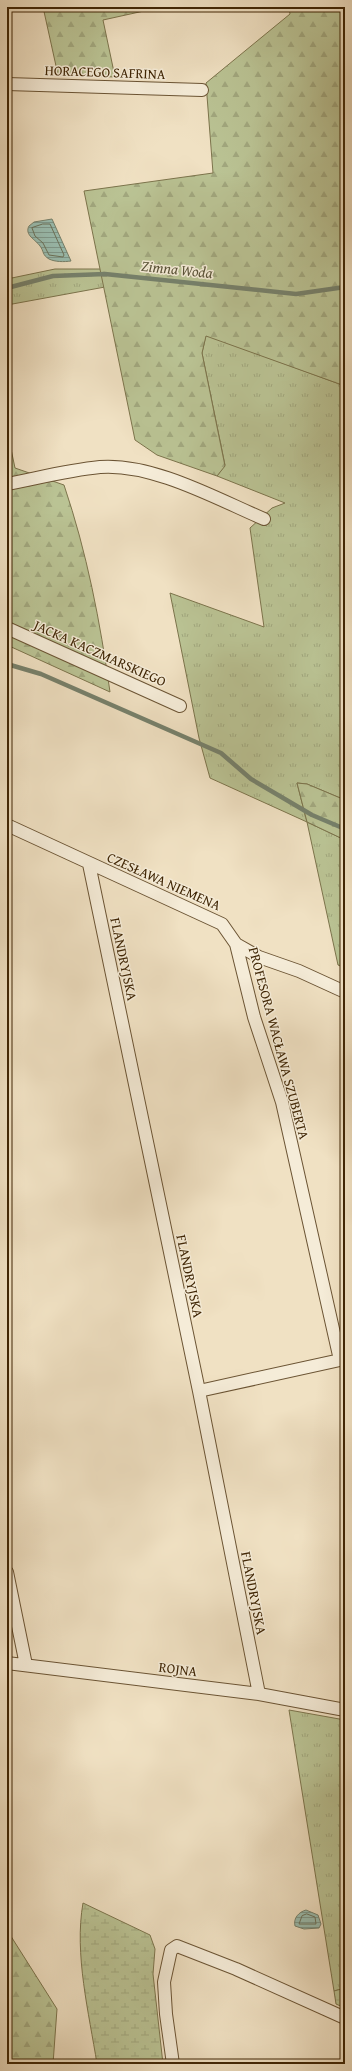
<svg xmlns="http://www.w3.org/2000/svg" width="352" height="2071" viewBox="0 0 352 2071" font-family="'Gentium Book Plus',serif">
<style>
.grass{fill:url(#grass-tufts);stroke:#7c744c}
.forest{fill:url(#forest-firs);stroke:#7c744c}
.wetland{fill:url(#wetland-marsh);stroke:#7c744c}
.water{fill:url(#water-rules);stroke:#76816c}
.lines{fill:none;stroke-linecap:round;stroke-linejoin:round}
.shore{stroke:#6c725a;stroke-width:1}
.stream{stroke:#76816c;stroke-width:4.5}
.street-casing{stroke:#6b5434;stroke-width:14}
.street{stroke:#f5ecd8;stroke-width:12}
.labels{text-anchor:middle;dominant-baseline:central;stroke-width:3;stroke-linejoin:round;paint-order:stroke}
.street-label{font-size:14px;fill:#3f2504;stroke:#f5ecd8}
.water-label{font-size:15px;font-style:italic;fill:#5a5338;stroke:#f5ecd8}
</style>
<defs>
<pattern id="grass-tufts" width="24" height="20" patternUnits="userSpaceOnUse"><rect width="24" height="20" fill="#bac394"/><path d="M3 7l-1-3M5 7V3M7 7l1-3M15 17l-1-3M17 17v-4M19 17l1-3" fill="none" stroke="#a1a77e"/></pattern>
<pattern id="forest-firs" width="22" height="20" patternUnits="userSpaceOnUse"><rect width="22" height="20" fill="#bac394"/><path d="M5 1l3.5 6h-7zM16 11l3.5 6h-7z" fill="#a1a77e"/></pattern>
<pattern id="wetland-marsh" width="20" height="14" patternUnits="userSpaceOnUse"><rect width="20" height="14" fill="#bac394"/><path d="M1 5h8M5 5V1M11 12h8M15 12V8" fill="none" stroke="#a1a77e"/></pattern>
<pattern id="water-rules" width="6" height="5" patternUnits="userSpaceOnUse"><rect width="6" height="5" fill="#9abeb1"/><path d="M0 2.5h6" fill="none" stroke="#7f9a8e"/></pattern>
</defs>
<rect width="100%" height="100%" fill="#f0e1c3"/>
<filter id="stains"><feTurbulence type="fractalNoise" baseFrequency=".005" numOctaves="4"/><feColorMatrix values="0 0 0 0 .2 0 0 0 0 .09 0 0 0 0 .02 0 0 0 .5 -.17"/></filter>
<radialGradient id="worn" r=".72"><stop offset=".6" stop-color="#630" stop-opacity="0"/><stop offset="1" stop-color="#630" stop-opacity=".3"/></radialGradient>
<!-- grass -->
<path class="grass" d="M55,269H101L105,287L7,305V279Z
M206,335L345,386V800L307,784L297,783L307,822L345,840V968L338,965L307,822L210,778L199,738L170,593L264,627L250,528L272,508L285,503L217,476L225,465L202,353Z
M289,1710L345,1720V1988L334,1991Z"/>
<!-- forest -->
<path class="forest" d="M43,7H162L103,20L115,77L58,75Z
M289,7H345V386L206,336L202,353L225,466L217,476L157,455L135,440L84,191L213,173L206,83L290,14Z
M7,430L15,468L64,485C87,553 100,621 110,692L7,645Z
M297,783L307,784L345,800V840L307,822Z
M7,1930L57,2009L53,2064H7Z"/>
<!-- wetland -->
<path class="wetland" d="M83,1903L150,1935L155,1949L153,1974L163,2064H97C89,2013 74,1954 83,1903Z
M345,1988V2008L336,2004L334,1991Z"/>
<!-- water -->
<path class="water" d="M52,219L71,261C64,262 55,262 49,259C42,255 44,251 40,246C36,240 24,235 29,226L34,222Z
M306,1910L318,1915L321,1924L319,1928L304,1929L295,1926C293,1918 299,1912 306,1910Z"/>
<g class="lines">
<!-- shore -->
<path class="shore" d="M43,224H50L64,255L63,257L49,255L43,243L35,236L32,228Z
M307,1914L315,1917L316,1924H299L302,1916Z"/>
<!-- stream -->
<path class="stream" d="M7,288L53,276L105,274L296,294L345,287
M7,664L41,674L221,753L251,779L312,815L345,829"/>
<defs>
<path id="street" d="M7,84L202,90
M7,484C38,478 69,470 100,467C153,463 217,499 264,519
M7,628L180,706
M7,825L222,924L236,944L259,957L299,971L345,992
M89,864L199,1391L259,1694
M199,1391L340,1360L282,1102L254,1017L236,944
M7,1572L26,1665
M7,1663L259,1694L345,1710
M173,2064L166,2014L164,1982L171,1950L177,1946L236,1969L345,2018"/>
</defs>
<!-- street casing -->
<use href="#street" class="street-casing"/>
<!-- street -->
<use href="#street" class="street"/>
</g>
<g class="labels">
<!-- street labels -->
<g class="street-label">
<text transform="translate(105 72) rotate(2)">HORACEGO SAFRINA</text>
<text transform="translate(100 653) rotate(24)">JACKA KACZMARSKIEGO</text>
<text transform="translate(164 881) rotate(24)">CZESŁAWA NIEMENA</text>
<text transform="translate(124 959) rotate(78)">FLANDRYJSKA</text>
<text transform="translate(279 1043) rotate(75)">PROFESORA WACŁAWA SZUBERTA</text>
<text transform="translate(190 1276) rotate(78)">FLANDRYJSKA</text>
<text transform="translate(254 1593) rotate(79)">FLANDRYJSKA</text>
<text transform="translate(178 1669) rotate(7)">ROJNA</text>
</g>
<!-- water labels -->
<g class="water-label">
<text transform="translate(177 269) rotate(6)">Zimna Woda</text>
</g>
</g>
<!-- margin -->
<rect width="352" height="2071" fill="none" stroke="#f0e1c3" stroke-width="24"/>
<rect x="8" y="8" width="336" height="2055" fill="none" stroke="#3f2504" stroke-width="2"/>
<rect x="12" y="12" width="328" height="2047" fill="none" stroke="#3f2504"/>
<rect width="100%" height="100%" filter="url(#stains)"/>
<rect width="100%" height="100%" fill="url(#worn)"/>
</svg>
